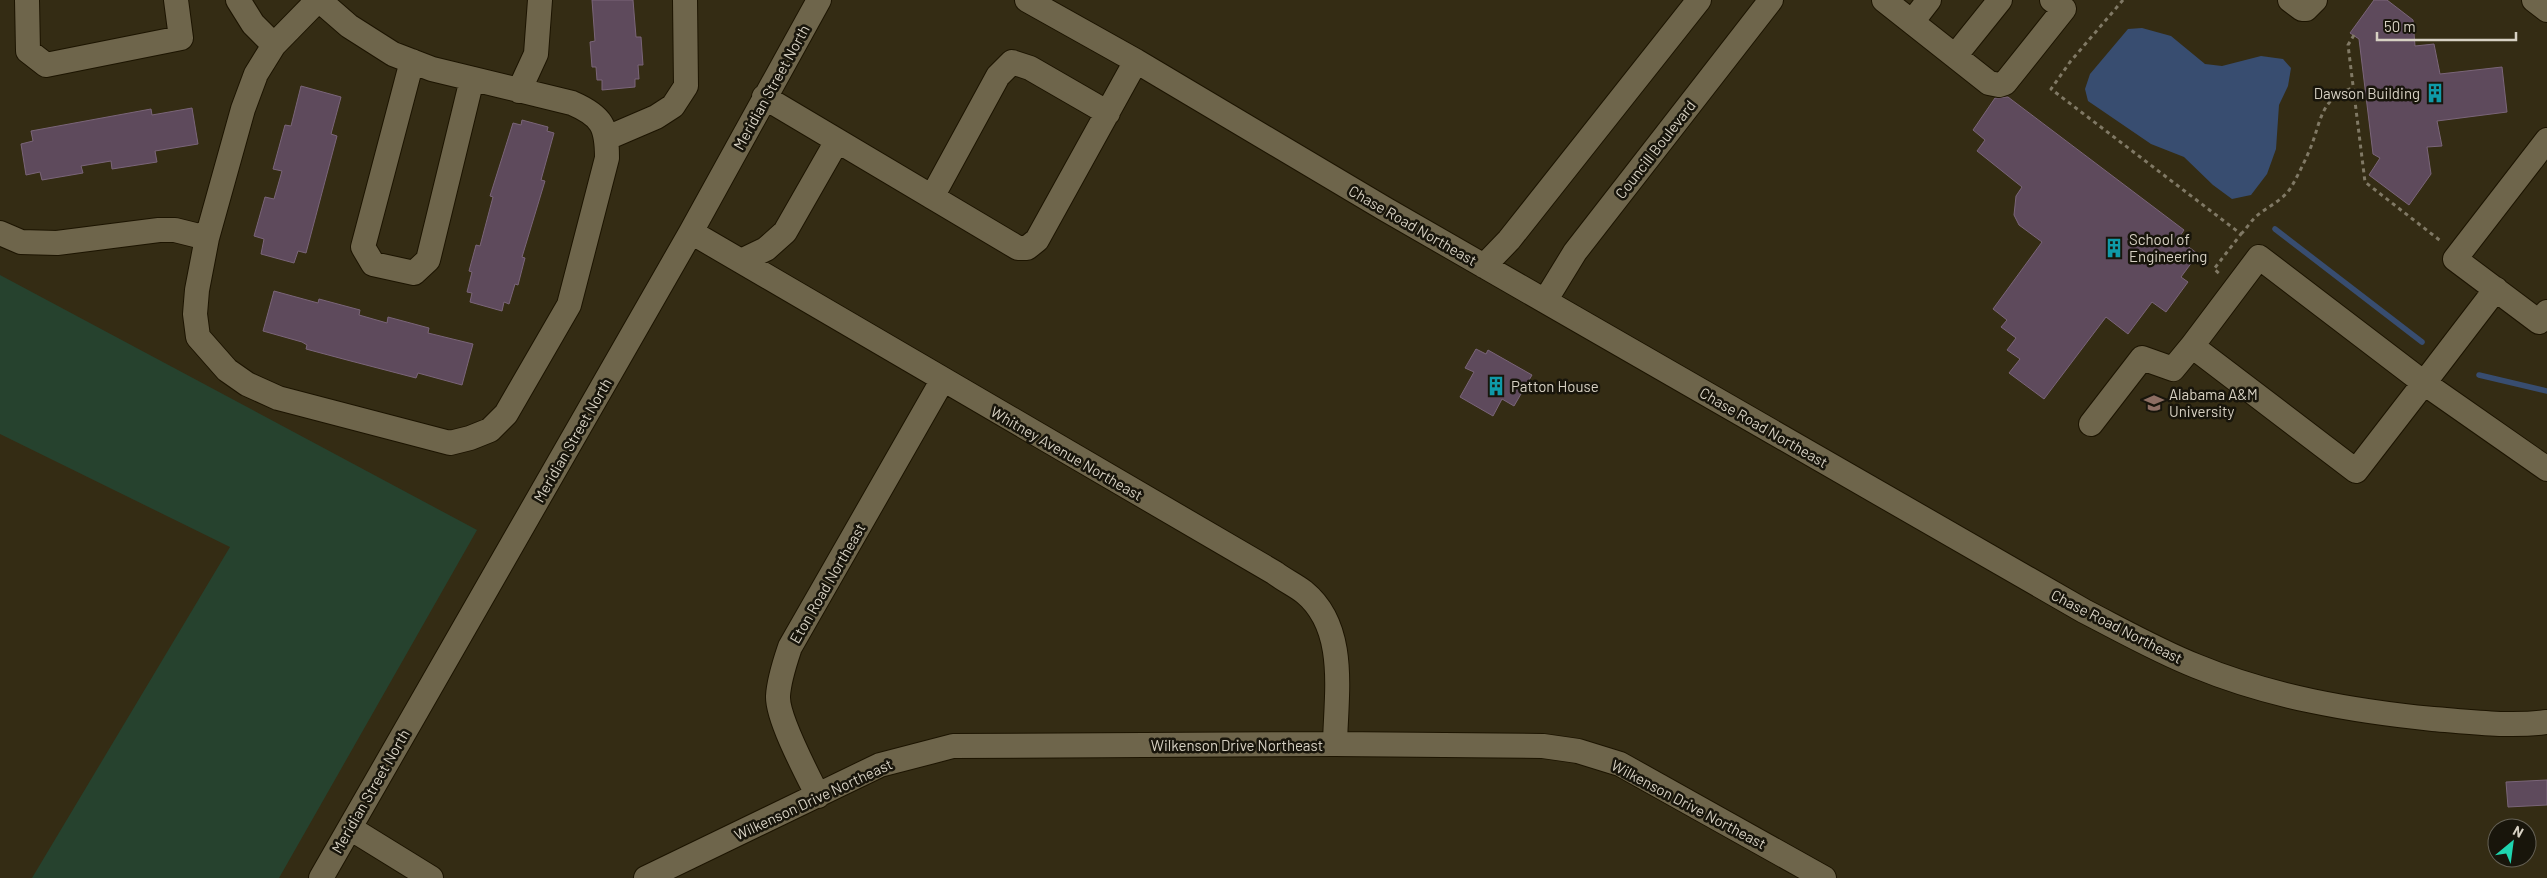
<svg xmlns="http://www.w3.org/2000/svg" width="2547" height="878" viewBox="0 0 2547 878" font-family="Barlow,sans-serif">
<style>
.green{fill:#26422e}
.water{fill:#384d70}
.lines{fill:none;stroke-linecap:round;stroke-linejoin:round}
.stream{stroke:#384d70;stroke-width:5.5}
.building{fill:#5e4a5c;stroke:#7a6579}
.minor-casing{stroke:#1c1400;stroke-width:26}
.path{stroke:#807965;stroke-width:3;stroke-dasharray:4 4;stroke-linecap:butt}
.minor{stroke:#6e654b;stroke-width:24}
.labels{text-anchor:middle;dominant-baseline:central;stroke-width:5;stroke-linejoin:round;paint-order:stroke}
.street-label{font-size:15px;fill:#d7d1c3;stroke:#18150b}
.poi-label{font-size:15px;fill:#d7d1c3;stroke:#18150b;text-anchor:start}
</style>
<rect width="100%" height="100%" fill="#342c14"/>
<!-- green -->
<path class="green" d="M0,275L477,530L279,878H32L230,547L0,434Z"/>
<!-- water -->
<path class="water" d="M2142,28L2171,36L2205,64L2222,66L2261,56L2283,59L2291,68L2288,86L2279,105L2276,149L2267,174L2251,195L2232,199L2213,185L2184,157L2151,144L2088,101L2085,89L2090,74L2128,29Z"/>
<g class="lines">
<!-- stream -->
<path class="stream" d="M2275,229L2422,342
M2479,375L2547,391"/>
</g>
<!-- building -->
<path class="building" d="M592,0H633L636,37H641L643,65H638L639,79H635V87L602,90V80H597L596,67H592L590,42L595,41Z
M2374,0H2387L2413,20L2415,46L2434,44L2440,74L2502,67L2507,112L2437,121L2442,146L2427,147L2431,174L2409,205L2369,175L2380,158L2373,154L2359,39L2350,33Z
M301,86L341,97L331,134L337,136L306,253L298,251L294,263L261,254L264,239L254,236L265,197L274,199L282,171L273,169L285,125L291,126Z
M2008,97L2184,230L2178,239L2198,254L2181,277L2188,282L2166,312L2152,302L2128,334L2106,317L2044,399L2009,373L2020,359L2007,350L2016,338L2001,327L2007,320L1993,309L2042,242L2019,225L2014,215L2016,196L2022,187L1977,151L1985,140L1973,130L1995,98Z
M192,108L198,144L155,151L157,162L112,169L111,161L81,166L83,173L42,180L40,172L26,175L21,144L33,141L31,131L151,109L152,115Z
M522,120L548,127L547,131L554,133L541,180L545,181L522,257L525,258L518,285L515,284L509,304L504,302L502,311L470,302L472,293L467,292L472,272L469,271L476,245L480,246L493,197L490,196L513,123L521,125Z
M274,291L318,303L319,299L360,310L359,315L387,323L388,317L429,328L428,333L473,344L462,385L418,373L416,378L347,360L306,349L307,345L302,342L263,331Z
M1476,349L1486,354L1488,350L1532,375L1514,406L1502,399L1493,416L1460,397L1474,372L1465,368Z
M2547,780V805L2508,807L2506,782Z"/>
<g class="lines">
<defs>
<path id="minor" d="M27,0L28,51L46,65L181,38L176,0
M238,0L253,24L274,45
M318,0L274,45L256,74L243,109L207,238L197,290L195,314L198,337L227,370L247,384L278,398L450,443L470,438L490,430L506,414L569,305L607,158C607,126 602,116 572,103L432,69L393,54L349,26L319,0
M1027,0L1136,61L1385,209L2084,611C2121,630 2158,651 2196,666C2271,697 2353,711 2433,719C2471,722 2510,727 2547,722
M1884,0L1989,83L1999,85L2005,83L2064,9L2052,0
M2290,0L2302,9H2306L2315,0
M2534,0L2547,10
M1912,22L1929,0
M1955,56L2000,0
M412,61L363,247L373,264L414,273L428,260L472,79
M519,91L536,54L540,0
M764,97L1018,248H1027L1037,240L1136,61
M607,138L656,117L673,106L686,86L685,0
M2547,140L2455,259L2539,322L2547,312
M932,197L998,76L1012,62L1030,68L1108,113
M691,232L1275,573C1284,580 1295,585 1304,592C1348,628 1336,694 1335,744
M0,233L21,242L57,243L159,230H175L207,238
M2259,257L2424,383L2356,471L2192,346Z
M741,261L766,249L785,232L837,141
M1484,266L1509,240L1699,0
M2496,289L2424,383L2547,469
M1545,301L1575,252L1771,0
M2091,424L2142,358L2173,369L2192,346
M818,796C807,774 777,718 778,696C779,679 785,662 790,647L942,381
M350,828L431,878
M321,878L691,232L819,0
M646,878L880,765L953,746L1335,744L1543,746L1578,751L1620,764L1824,878"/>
</defs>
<!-- minor casing -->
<use href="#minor" class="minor-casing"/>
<!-- path -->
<path class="path" d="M2123,0L2070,62L2051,89L2241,234L2214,269L2221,275
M2354,35L2348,45L2365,182L2442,242
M2241,234C2247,228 2252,219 2259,214C2271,205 2286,198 2293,184C2299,173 2305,161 2310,149C2321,123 2320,97 2353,88"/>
<!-- minor -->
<use href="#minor" class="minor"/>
</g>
<!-- icons -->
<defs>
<symbol id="building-bare" viewBox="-9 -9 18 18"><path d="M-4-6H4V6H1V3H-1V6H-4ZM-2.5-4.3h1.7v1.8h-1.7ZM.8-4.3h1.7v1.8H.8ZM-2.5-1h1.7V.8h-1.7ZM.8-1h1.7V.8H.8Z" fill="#0f9aa8" stroke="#18150b" stroke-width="2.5" paint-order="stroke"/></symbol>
<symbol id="university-bare" viewBox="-9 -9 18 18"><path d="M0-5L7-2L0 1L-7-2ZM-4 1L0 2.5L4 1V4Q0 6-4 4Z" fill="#8d6e63" stroke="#18150b" stroke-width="2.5" paint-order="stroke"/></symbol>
</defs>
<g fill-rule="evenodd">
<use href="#building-bare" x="2421" y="79" width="28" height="28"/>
<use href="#building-bare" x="2100" y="234" width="28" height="28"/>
<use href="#building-bare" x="1482" y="372" width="28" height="28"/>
<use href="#university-bare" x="2140" y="389" width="28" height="28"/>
</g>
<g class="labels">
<!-- street labels -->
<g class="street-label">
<text transform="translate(771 87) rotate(-61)">Meridian Street North</text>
<text transform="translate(1655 149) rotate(-52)">Councill Boulevard</text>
<text transform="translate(1413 225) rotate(30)">Chase Road Northeast</text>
<text transform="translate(1764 427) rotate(30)">Chase Road Northeast</text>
<text transform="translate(572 440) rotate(-60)">Meridian Street North</text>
<text transform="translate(1067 453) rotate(30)">Whitney Avenue Northeast</text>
<text transform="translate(827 583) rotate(-60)">Eton Road Northeast</text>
<text transform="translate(2117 626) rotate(27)">Chase Road Northeast</text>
<text x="1237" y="745">Wilkenson Drive Northeast</text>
<text transform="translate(370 791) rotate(-60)">Meridian Street North</text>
<text transform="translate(813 799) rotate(-25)">Wilkenson Drive Northeast</text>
<text transform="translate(1689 804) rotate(28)">Wilkenson Drive Northeast</text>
</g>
<!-- poi labels -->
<g class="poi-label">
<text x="2420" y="93" text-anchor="end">Dawson Building</text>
<text x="2129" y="239">School of<tspan x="2129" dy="17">Engineering</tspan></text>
<text x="1511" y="386">Patton House</text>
<text x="2169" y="394">Alabama A&amp;M<tspan x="2169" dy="17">University</tspan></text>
</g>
</g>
<!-- north arrow -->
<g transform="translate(2512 843) rotate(29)"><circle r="24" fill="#18150b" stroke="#646055"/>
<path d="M0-4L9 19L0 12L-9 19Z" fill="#1fd5b0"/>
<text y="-8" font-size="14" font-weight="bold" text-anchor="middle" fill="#d7d1c3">N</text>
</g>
<!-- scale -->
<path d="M2377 32v8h139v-8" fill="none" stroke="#d7d1c3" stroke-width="2.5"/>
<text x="2384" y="32" font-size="15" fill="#d7d1c3" stroke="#18150b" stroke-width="4" paint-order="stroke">50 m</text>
</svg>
